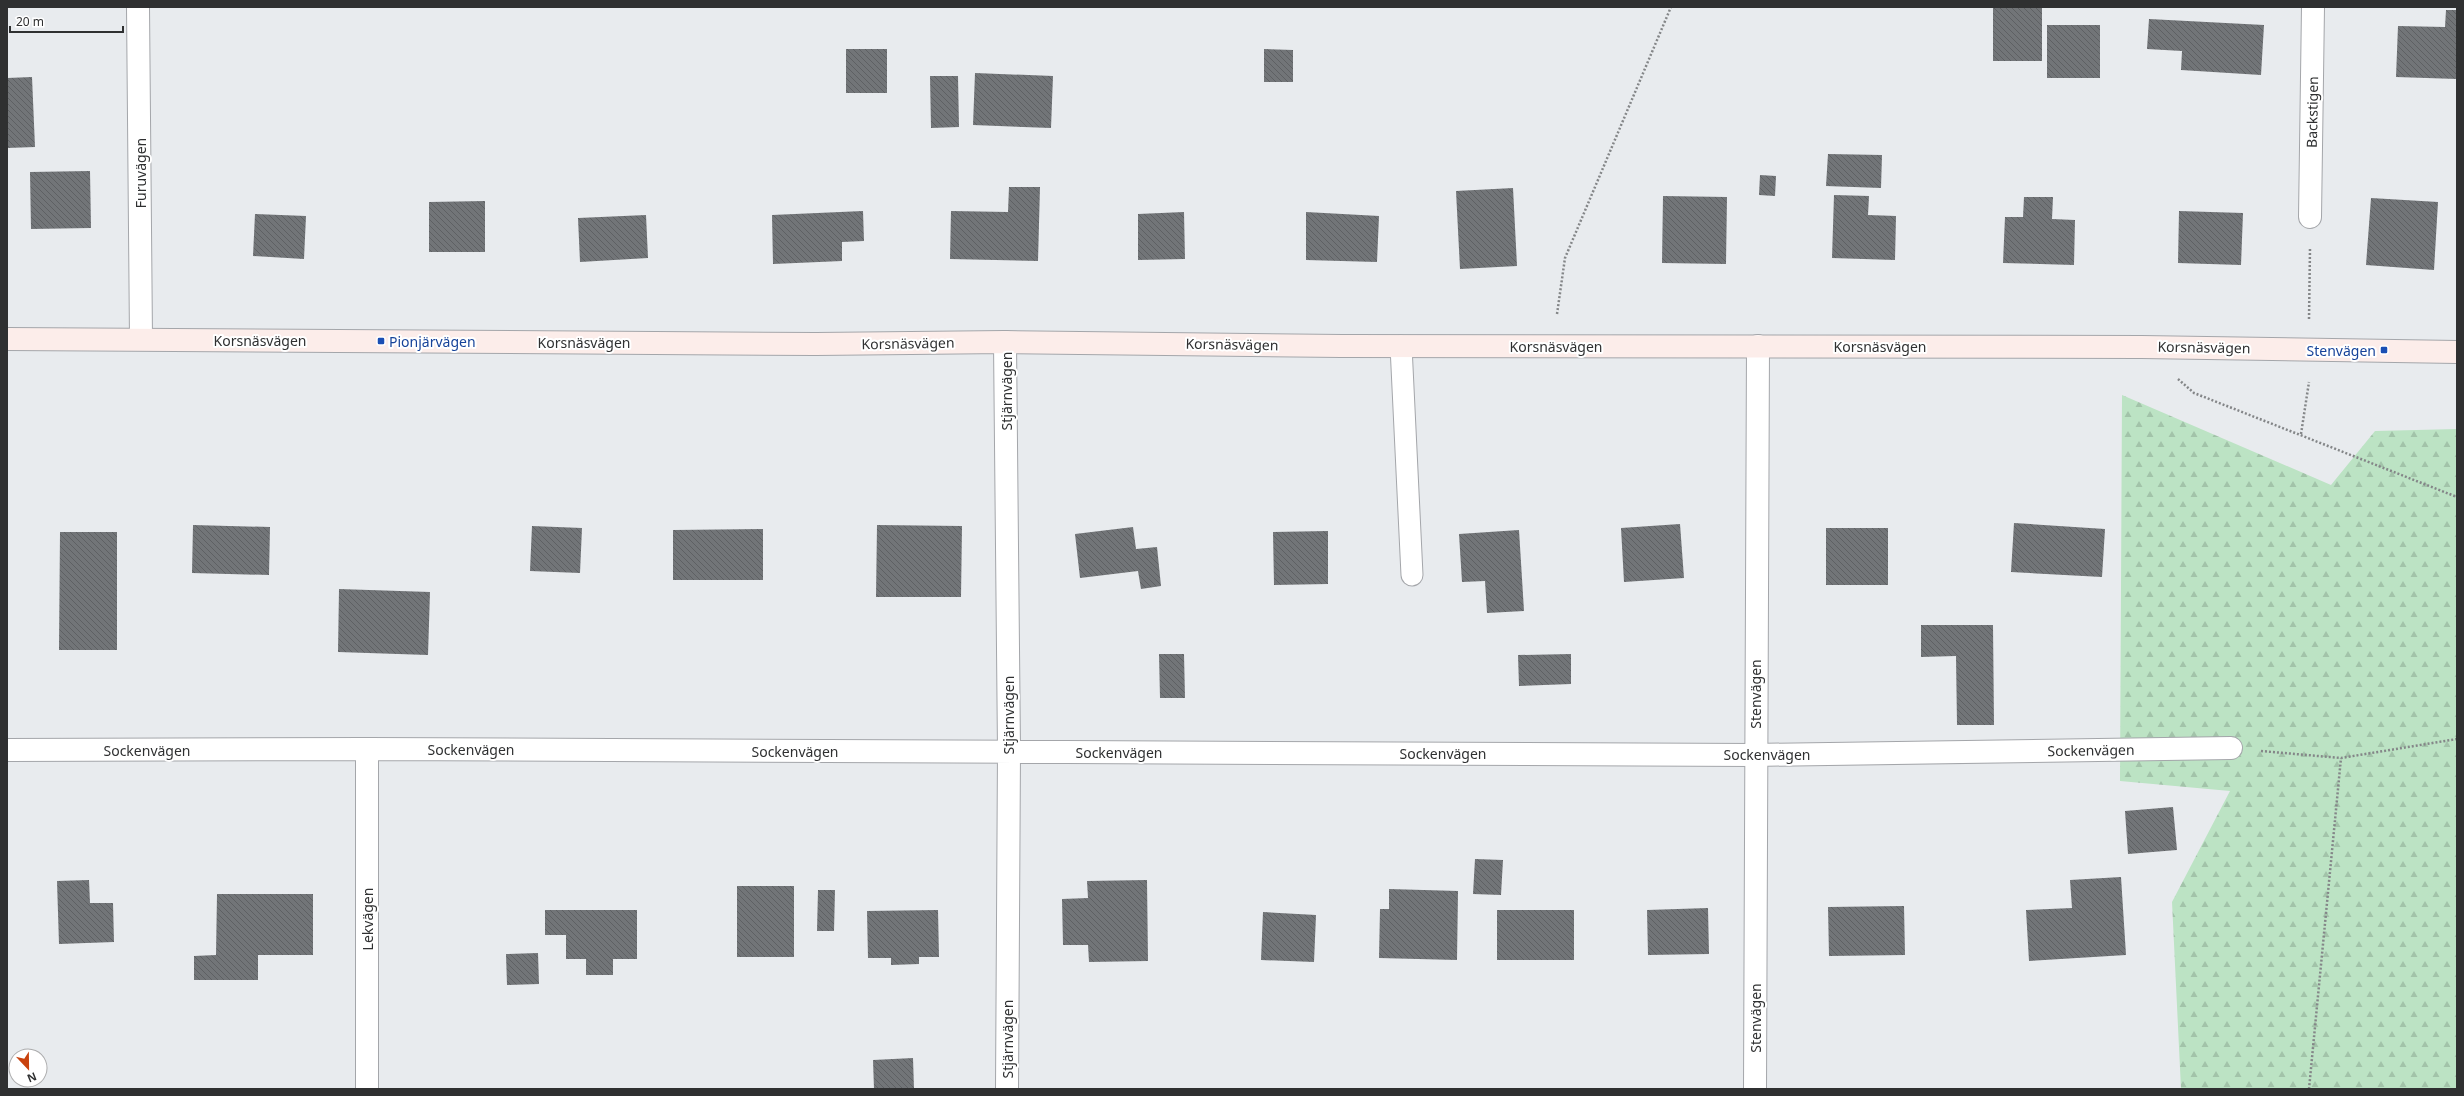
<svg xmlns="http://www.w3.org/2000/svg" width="2464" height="1096" viewBox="0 0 2464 1096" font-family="'Noto Sans',sans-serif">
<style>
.forest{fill:url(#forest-firs)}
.building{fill:url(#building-back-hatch)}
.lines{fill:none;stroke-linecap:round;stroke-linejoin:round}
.lane-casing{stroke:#a4a6aa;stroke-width:23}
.street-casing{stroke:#a4a6aa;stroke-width:24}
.secondary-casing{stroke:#a4a6aa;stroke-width:24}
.path{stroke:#848688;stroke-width:2.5;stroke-dasharray:2 2;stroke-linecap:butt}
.lane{stroke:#fff;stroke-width:21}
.street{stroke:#fff;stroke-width:22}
.secondary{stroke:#fcedea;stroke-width:22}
.transit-dot{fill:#1a4fb4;stroke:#fff;stroke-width:1.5}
.labels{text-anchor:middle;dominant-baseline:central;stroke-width:4;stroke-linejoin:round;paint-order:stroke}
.street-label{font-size:14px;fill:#2f3031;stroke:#fff}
.transit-label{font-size:14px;fill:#164399;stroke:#fff;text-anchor:start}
</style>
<defs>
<pattern id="forest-firs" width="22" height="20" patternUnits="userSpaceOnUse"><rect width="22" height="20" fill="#bce3c4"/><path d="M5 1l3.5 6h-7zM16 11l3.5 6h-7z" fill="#a2c3a9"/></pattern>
<pattern id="building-back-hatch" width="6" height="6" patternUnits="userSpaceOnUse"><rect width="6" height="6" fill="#727578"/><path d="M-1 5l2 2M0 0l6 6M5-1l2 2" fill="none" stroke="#5e6063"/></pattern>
</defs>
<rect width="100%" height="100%" fill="#e8ebee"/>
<!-- forest -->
<path class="forest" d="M2122,395L2331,485L2375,431L2457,429V1089H2181L2172,902L2230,791L2120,781Z"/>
<!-- building -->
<path class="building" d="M1993,7H2042V61H1993Z
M2446,10H2457V79L2396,77L2398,26L2445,27Z
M2149,19L2264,25L2261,75L2181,70L2182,51L2147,49Z
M2047,25H2100V78H2047Z
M846,49H887V93H846Z
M1264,49L1293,50V82H1264Z
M975,73L1053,76L1051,128L973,125Z
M930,76H958L959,127L931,128Z
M32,77L35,147L7,148V78Z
M1828,154L1882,155L1881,188L1826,186Z
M90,171L91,228L31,229L30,172Z
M1760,175L1776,176L1775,196L1759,195Z
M1009,187H1040L1038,261L950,259L951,211L1008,212Z
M1513,188L1517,266L1460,269L1456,191Z
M1834,195L1869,196L1868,215L1896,216L1895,260L1832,258Z
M1663,196L1727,197L1726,264L1662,263Z
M2024,197H2053L2052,219L2075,220L2074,265L2003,263L2005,217H2023Z
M2371,198L2438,202L2434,270L2366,265Z
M485,201V252H429V202Z
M863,211L864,241L842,242V261L773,264L772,215Z
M2179,211L2243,213L2241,265L2178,263Z
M1184,212L1185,259L1138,260V214Z
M1306,212L1379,216L1377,262L1306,260Z
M255,214L306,216L304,259L253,256Z
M646,215L648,258L580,262L578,218Z
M2014,523L2105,529L2102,577L2011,572Z
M1680,524L1684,578L1624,582L1621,528Z
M193,525L270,527L269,575L192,573Z
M877,525L962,526L961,597H876Z
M532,526L582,528L580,573L530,571Z
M1133,527L1136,549L1157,547L1161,586L1141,589L1138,571L1080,578L1075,534Z
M1826,528H1888V585H1826Z
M763,529V580H673V530Z
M1519,530L1524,611L1487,613L1485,581L1462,582L1459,534Z
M1328,531V584L1274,585L1273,532Z
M60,532H117V650H59Z
M339,589L430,592L428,655L338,652Z
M1921,625H1993L1994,725H1957L1956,656L1921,657Z
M1159,654H1184L1185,698H1160Z
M1571,654V684L1519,686L1518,655Z
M2173,807L2177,850L2128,854L2125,811Z
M1475,859L1503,860L1501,895L1473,894Z
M2121,877L2126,955L2029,961L2026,910L2072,908L2070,880Z
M89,880L90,903H113L114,942L59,944L57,881Z
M1147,880L1148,961L1089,962L1088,945H1063L1062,899L1088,898L1087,881Z
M737,886H794V957H737Z
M1389,889L1458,891L1457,960L1379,958L1380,909H1389Z
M818,890H835L834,931H817Z
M217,894H313V955H258V980H194V956L216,955Z
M1904,906L1905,955L1829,956L1828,907Z
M1708,908L1709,954L1648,955L1647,910Z
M545,910H637V959H613V975H586V959H566V935H545Z
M938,910L939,957H919V964L891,965V958H868L867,911Z
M1497,910H1574V960H1497Z
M1263,912L1316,915L1314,962L1261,960Z
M538,953L539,984L507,985L506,954Z
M913,1058L914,1089H874L873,1060Z"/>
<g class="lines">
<defs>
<path id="lane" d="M1401,346L1412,575"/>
<path id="street" d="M138,7L141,339
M2310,217L2313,7
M1005,342L1009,751L1007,1089
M367,749V1089
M7,750L367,749L1754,755L2231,748
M1755,1089L1758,346"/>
<path id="secondary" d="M7,339L816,344L1005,342L1342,346L2142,347L2457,352"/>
</defs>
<!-- lane casing -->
<use href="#lane" class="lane-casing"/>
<!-- street casing -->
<use href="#street" class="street-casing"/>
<!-- secondary casing -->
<use href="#secondary" class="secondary-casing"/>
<!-- path -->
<path class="path" d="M1557,314L1565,258L1671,7
M2309,319L2310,248
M2178,379L2194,393L2457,497
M2301,434L2309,382
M2261,751L2341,758L2457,739
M2309,1089L2341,758"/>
<!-- lane -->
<use href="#lane" class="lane"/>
<!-- street -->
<use href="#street" class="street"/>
<!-- secondary -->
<use href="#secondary" class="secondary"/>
</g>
<!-- markers -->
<g class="transit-dot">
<rect x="377" y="337" width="8" height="8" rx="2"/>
<rect x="2380" y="346" width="8" height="8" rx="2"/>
</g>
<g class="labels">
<!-- street labels -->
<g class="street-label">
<text transform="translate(2312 112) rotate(-89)">Backstigen</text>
<text transform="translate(140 173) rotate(-90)">Furuvägen</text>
<text x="260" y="340">Korsnäsvägen</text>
<text x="584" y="342">Korsnäsvägen</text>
<text transform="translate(908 343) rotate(-1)">Korsnäsvägen</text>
<text transform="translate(1232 344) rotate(1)">Korsnäsvägen</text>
<text x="1556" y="346">Korsnäsvägen</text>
<text x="1880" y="346">Korsnäsvägen</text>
<text transform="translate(2204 347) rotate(1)">Korsnäsvägen</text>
<text transform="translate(1006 391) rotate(-90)">Stjärnvägen</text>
<text transform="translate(1755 694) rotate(-90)">Stenvägen</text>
<text transform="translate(1008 715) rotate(-90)">Stjärnvägen</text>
<text x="471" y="749">Sockenvägen</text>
<text x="147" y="750">Sockenvägen</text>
<text transform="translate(2091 750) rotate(-1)">Sockenvägen</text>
<text x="795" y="751">Sockenvägen</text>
<text x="1119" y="752">Sockenvägen</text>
<text x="1443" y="753">Sockenvägen</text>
<text x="1767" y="754">Sockenvägen</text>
<text transform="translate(367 919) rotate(-90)">Lekvägen</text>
<text transform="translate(1755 1018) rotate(-90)">Stenvägen</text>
<text transform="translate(1007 1039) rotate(-90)">Stjärnvägen</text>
</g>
<!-- transit labels -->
<g class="transit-label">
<text x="389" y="341">Pionjärvägen</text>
<text x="2376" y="350" text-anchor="end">Stenvägen</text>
</g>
</g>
<!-- border -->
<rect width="2464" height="1096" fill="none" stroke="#2f3031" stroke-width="16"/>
<!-- north arrow -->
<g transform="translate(28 1068) rotate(158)"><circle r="19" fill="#ffffff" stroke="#acacad"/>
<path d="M0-3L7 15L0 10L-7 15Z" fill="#c9420e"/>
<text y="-6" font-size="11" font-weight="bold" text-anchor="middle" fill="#2f3031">N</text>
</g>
<!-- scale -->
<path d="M10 26v6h113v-6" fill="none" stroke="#2f3031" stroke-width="2"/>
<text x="16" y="26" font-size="12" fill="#2f3031" stroke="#ffffff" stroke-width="3" paint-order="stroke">20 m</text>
</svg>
